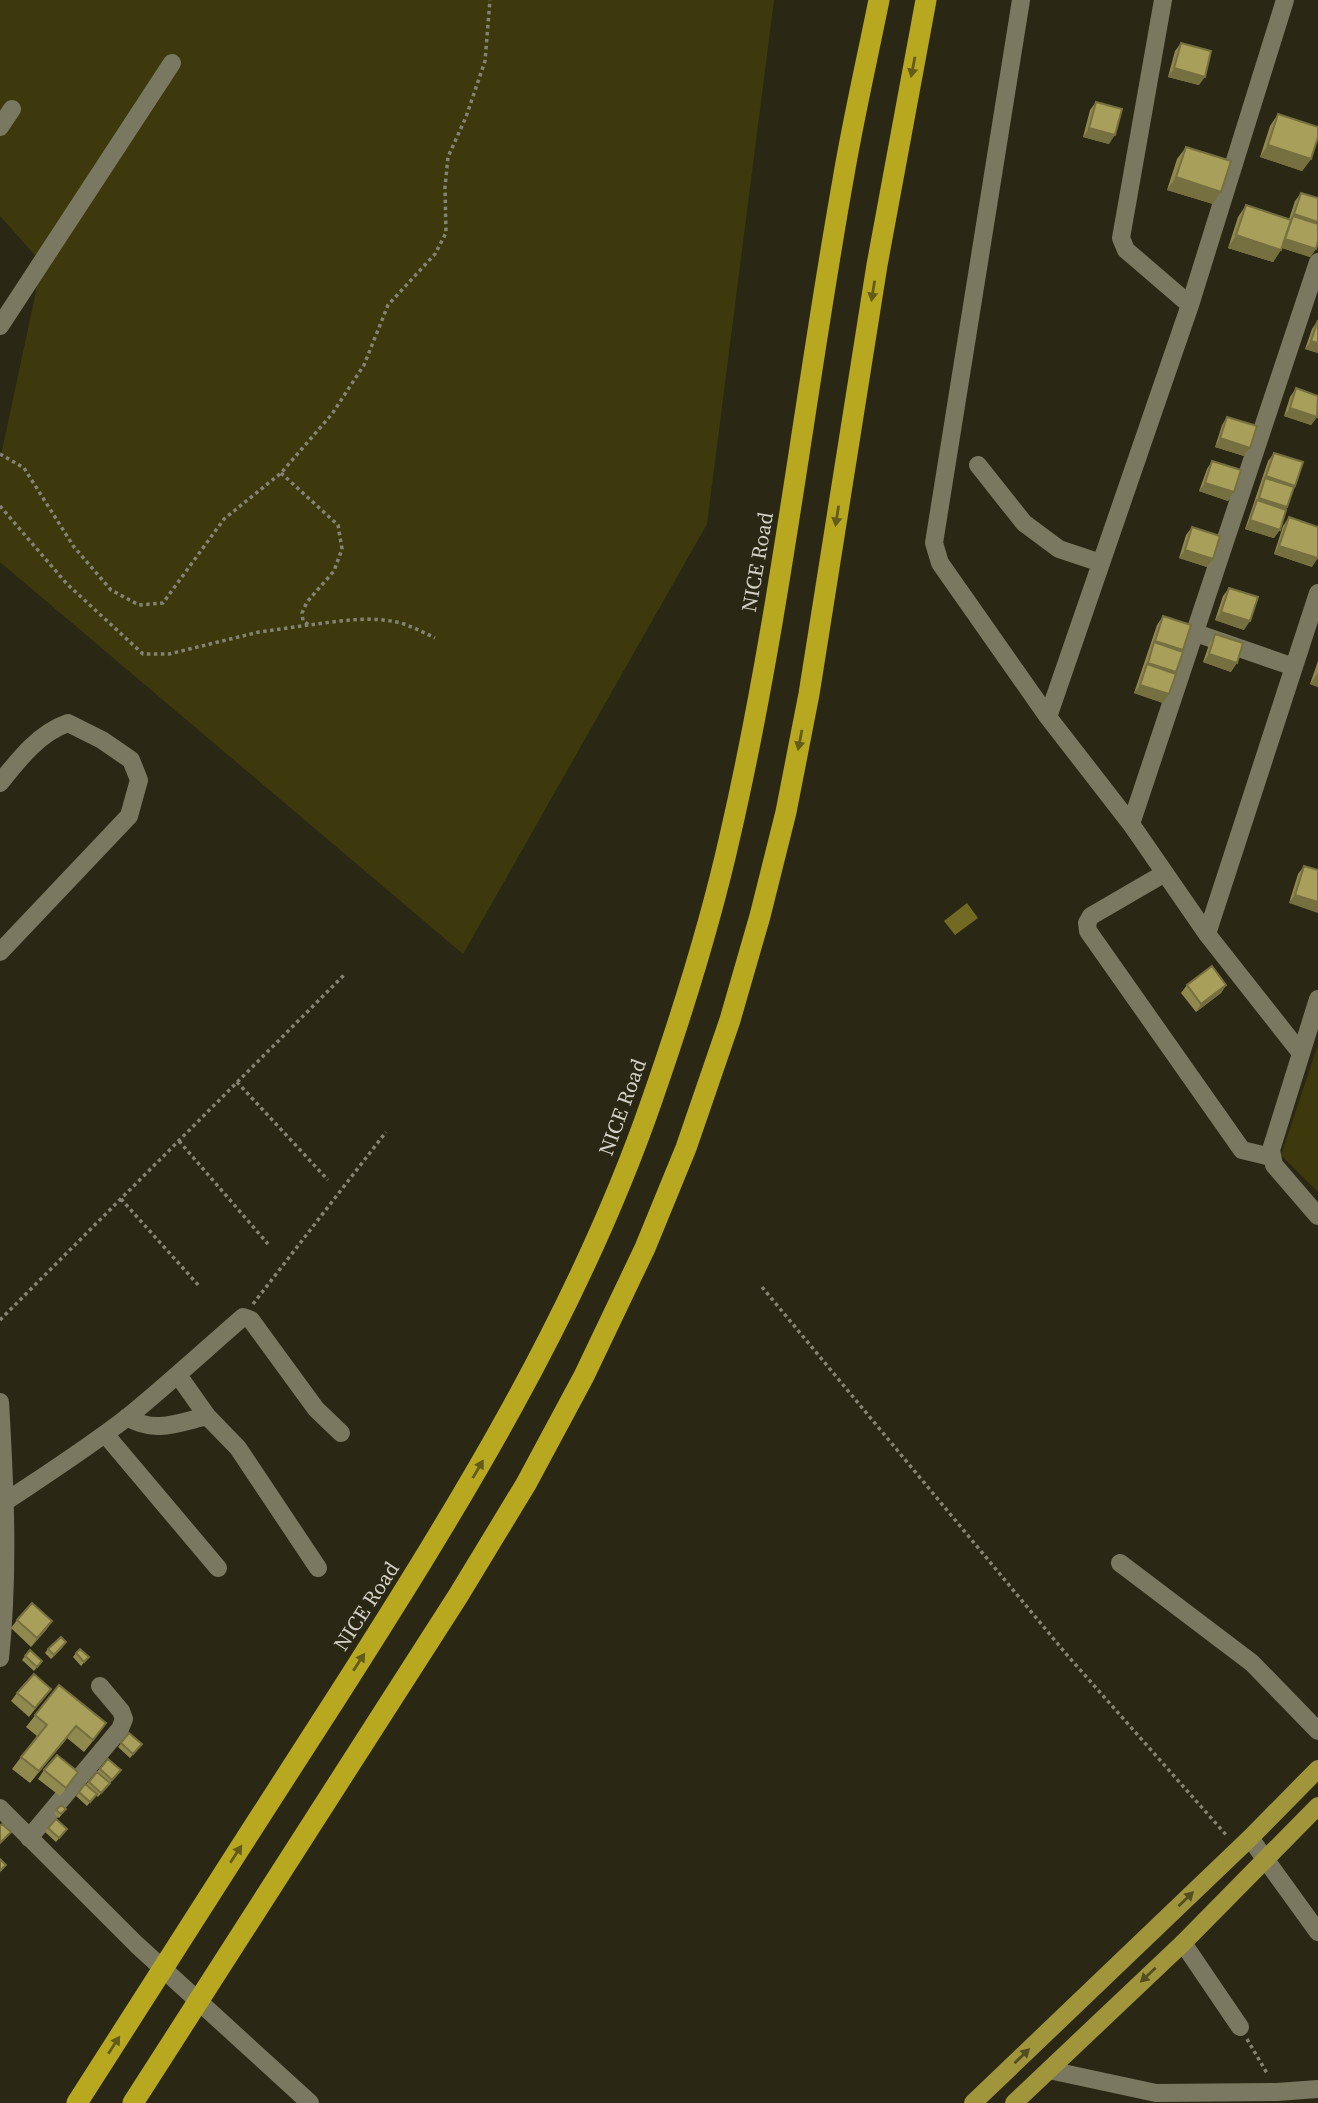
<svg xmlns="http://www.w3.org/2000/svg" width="1318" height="2103" viewBox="0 0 1318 2103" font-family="'Source Serif 4',serif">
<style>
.green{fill:#3e380d}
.water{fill:#726923}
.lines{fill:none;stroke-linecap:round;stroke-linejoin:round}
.path{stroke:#848272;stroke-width:3.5;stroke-dasharray:3.5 3.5;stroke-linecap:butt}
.minor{stroke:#7b7861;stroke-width:18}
.major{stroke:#a0953a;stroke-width:18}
.highway{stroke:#b8a820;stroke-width:21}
.wall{fill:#90894e}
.shaded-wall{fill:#766f40}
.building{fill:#a89f5b;stroke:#766f40;stroke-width:2}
.oneway{fill:#635b19}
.oneway2{fill:#534e21}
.labels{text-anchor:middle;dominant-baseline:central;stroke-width:7;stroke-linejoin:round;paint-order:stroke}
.street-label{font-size:21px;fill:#d4d2c6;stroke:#2a2814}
</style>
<rect width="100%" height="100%" fill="#2a2814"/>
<!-- green -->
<path class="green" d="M0,0H774L707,524L463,954L0,562V460L42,263L0,216Z
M1318,1045V1192L1281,1155Z"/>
<!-- water -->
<path class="water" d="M967,903L978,918L955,935L944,921Z"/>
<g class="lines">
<!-- path -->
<path class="path" d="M0,454L24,468L74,547L111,590L139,605L163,603L224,519L281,473L332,414L364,365L388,305L435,254L446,233L445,187L448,157L466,117L485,61L490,0
M281,473L338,525L342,549L334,571L307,602L302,613L303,621L309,625C340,621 374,615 404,624C415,628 425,633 435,638
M0,506L67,584L143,654H169L259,632L309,625
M237,1082L328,1180
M179,1141L268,1244
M121,1199L200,1287
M762,1287L1067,1655L1228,1837
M253,1304L386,1132
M0,1320L345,974
M1247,2039L1268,2075"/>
<!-- minor -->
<path class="minor" d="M1021,0L934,543L940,563L1048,717L1131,824L1207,934L1300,1052
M1163,0L1121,238L1126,250L1190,305
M0,127L12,109
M0,326L172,63
M978,465L1024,523L1059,549L1101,563
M1193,632L1294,667
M1048,717L1190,305L1285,0
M0,783C19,759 39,733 68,723L102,740L131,760L139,780L129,816L0,952
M1131,824L1318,262
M1165,873L1091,916L1087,923L1088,931L1242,1150L1271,1157
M1207,934L1318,593
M1318,999L1271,1150L1274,1165L1318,1216
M178,1375L207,1416L238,1448L318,1568
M0,1402C5,1487 9,1573 0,1658
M127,1417C154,1434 178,1423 207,1416
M105,1434L218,1568
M5,1502C47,1474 89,1447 129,1416C168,1384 205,1350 243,1317L251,1320L316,1409L341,1433
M1120,1563L1252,1663L1318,1731
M0,1808L137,1945L310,2103
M29,1838L120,1729L124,1719L121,1711L100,1686
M1250,1838L1318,1932
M1183,1943L1240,2027
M1049,2070L1156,2093L1277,2092L1318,2089"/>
<!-- major -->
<path class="major" d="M973,2103L1250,1838L1318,1769
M1014,2103L1183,1943L1318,1806"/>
<!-- highway -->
<path class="highway" d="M77,2103C163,1968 250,1832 337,1697C458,1507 578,1314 652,1100C682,1014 710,925 730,836C780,619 804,398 843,180C853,120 867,60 879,0
M133,2103L458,1596L526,1484L584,1376L645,1248L686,1148L730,1020L760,916L786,812L809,694L877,265L926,0"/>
</g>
<!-- wall -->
<path class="wall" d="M1181,43L1199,85L1168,77L1175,51Z
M1096,102L1109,144L1083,137L1090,110Z
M1278,114L1311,159L1302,171L1260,157L1270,126Z
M1186,147L1221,192L1213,204L1167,190L1177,159Z
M1301,193L1316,249L1310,257L1282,248L1273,262L1228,248L1238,217L1246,205L1289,219L1295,201Z
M1318,320V353L1305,349L1312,329Z
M1296,388L1317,417L1311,425L1284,416L1290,397Z
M1227,417L1250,448L1244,456L1215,447L1222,425Z
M1274,453L1303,462L1287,507L1274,538L1245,529L1268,461Z
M1212,461L1234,492L1228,501L1199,491L1207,469Z
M1289,517L1312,567L1274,554L1283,526Z
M1192,527L1213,559L1207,567L1179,558L1186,535Z
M1229,588L1244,630L1215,620L1223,596Z
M1163,616L1183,650L1176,672L1163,703L1134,693L1157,625Z
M1215,634L1231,672L1203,662L1210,642Z
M1318,661V687L1310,684Z
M1304,866L1318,870L1289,903L1298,874Z
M1187,985H1226L1221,993L1196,1012L1181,993Z
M17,1620L52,1621L46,1630L31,1647L11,1628Z
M63,1647L51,1659L45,1653L48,1649Z
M76,1653L89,1657L81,1666L73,1657Z
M25,1656L42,1661L34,1671L22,1660Z
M59,1685L97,1736L84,1752L67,1738L30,1783L12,1769L37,1736L26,1727Z
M51,1689L29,1717L11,1701L17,1693Z
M129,1733L142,1744L130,1758L118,1747Z
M108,1759L121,1770L98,1797L96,1795L87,1806L76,1796Z
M44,1770L72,1781L60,1796L38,1779Z
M61,1805L66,1809L59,1818L54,1814Z
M48,1828L67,1829L56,1842L45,1832Z"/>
<!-- shaded-wall -->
<path class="shaded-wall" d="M1174,68L1205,77L1199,85L1168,77Z
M1089,128L1115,135L1109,144L1083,137Z
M1268,145L1311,159L1302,171L1260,157Z
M1176,177L1221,192L1213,204L1167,190Z
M1236,235L1281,250L1273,262L1228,248Z
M1285,239L1316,249L1310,257L1279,247Z
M1311,341L1318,343V353L1305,349Z
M1290,408L1317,417L1311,425L1284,416Z
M1220,438L1250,448L1244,456L1215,447Z
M1266,476L1295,486L1289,494L1265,478L1260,485Z
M1205,483L1234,492L1228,501L1199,491Z
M1259,498L1287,507L1282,516L1257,500Z
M1250,520L1280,530L1274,538L1245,529Z
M1279,546L1318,558L1312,567L1274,554Z
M1185,550L1213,559L1207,567L1179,558Z
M1221,612L1250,621L1244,630L1215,620Z
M1209,654L1237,663L1231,672L1203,662Z
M1148,663L1176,672L1170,680L1147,664L1142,671Z
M1318,673V687L1310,684Z
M1140,685L1169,694L1163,703L1134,693Z
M1295,895L1318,902V913L1289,903Z
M1226,985L1221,993L1196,1012L1201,1004Z
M52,1621L46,1630L31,1647L37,1638Z
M76,1726L67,1738L30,1783L39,1771Z"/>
<!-- building -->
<path class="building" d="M1181,43L1211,51L1205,77L1174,68Z
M1096,102L1122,109L1115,135L1089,128Z
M1278,114L1318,127V137L1311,159L1268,145Z
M1186,147L1231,161L1221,192L1176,177Z
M1301,193L1318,198V222L1294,214Z
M1246,205L1291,220L1281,250L1236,235Z
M1293,216L1318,224V241L1316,249L1285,239Z
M1318,320V343L1311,341Z
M1296,388L1318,396L1317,417L1290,408Z
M1227,417L1257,426L1250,448L1220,438Z
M1274,453L1303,462L1295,486L1266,476Z
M1212,461L1241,470L1234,492L1205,483Z
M1265,478L1294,487L1287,507L1259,498Z
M1257,500L1286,510L1280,530L1250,520Z
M1289,517L1318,527V558L1279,546Z
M1192,527L1220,536L1213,559L1185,550Z
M1229,588L1258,597L1250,621L1221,612Z
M1163,616L1191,625L1183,650L1155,641Z
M1215,634L1243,643L1237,663L1209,654Z
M1154,642L1183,652L1176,672L1148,663Z
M1147,664L1176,674L1169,694L1140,685Z
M1304,866L1318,870V902L1295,895Z
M1212,966L1226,985L1201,1004L1187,985Z
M32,1603L52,1621L37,1638L17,1620Z
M61,1637L66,1642L54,1655L48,1649Z
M80,1649L89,1657L84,1662L76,1653Z
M30,1650L42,1661L37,1667L25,1656Z
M34,1674L51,1689L35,1708L17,1693Z
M59,1685L106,1723L93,1740L76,1726L39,1771L21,1757L47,1725L35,1715Z
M129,1733L142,1744L133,1754L121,1743Z
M57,1755L78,1772L66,1788L44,1770Z
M108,1759L121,1770L112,1780L100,1769Z
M97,1772L110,1783L101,1793L89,1782Z
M85,1784L97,1794L90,1802L79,1792Z
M61,1805L66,1809L61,1814L56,1810Z
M56,1819L67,1829L59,1838L48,1828Z
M2,1824L11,1832L0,1843V1826Z
M0,1859L6,1865L0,1871Z"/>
<!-- one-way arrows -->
<defs><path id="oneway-solid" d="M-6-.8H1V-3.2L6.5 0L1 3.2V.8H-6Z" transform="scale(1.75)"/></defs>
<g class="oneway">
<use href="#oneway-solid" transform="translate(913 67) rotate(101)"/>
<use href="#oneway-solid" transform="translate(873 291) rotate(99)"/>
<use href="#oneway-solid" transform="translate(837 516) rotate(99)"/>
<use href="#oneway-solid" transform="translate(800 740) rotate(101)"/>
<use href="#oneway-solid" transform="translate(478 1469) rotate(-60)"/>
<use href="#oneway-solid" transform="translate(359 1662) rotate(-57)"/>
<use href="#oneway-solid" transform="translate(236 1854) rotate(-57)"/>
<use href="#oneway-solid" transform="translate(114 2045) rotate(-57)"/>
</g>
<g class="oneway2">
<use href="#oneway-solid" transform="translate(1186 1899) rotate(-44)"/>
<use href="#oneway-solid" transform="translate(1148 1975) rotate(137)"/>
<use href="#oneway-solid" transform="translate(1022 2056) rotate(-44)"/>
</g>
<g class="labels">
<!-- street labels -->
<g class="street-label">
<text transform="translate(757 562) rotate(-80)">NICE Road</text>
<text transform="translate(622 1107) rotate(-70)">NICE Road</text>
<text transform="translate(366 1606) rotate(-57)">NICE Road</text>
</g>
</g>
</svg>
